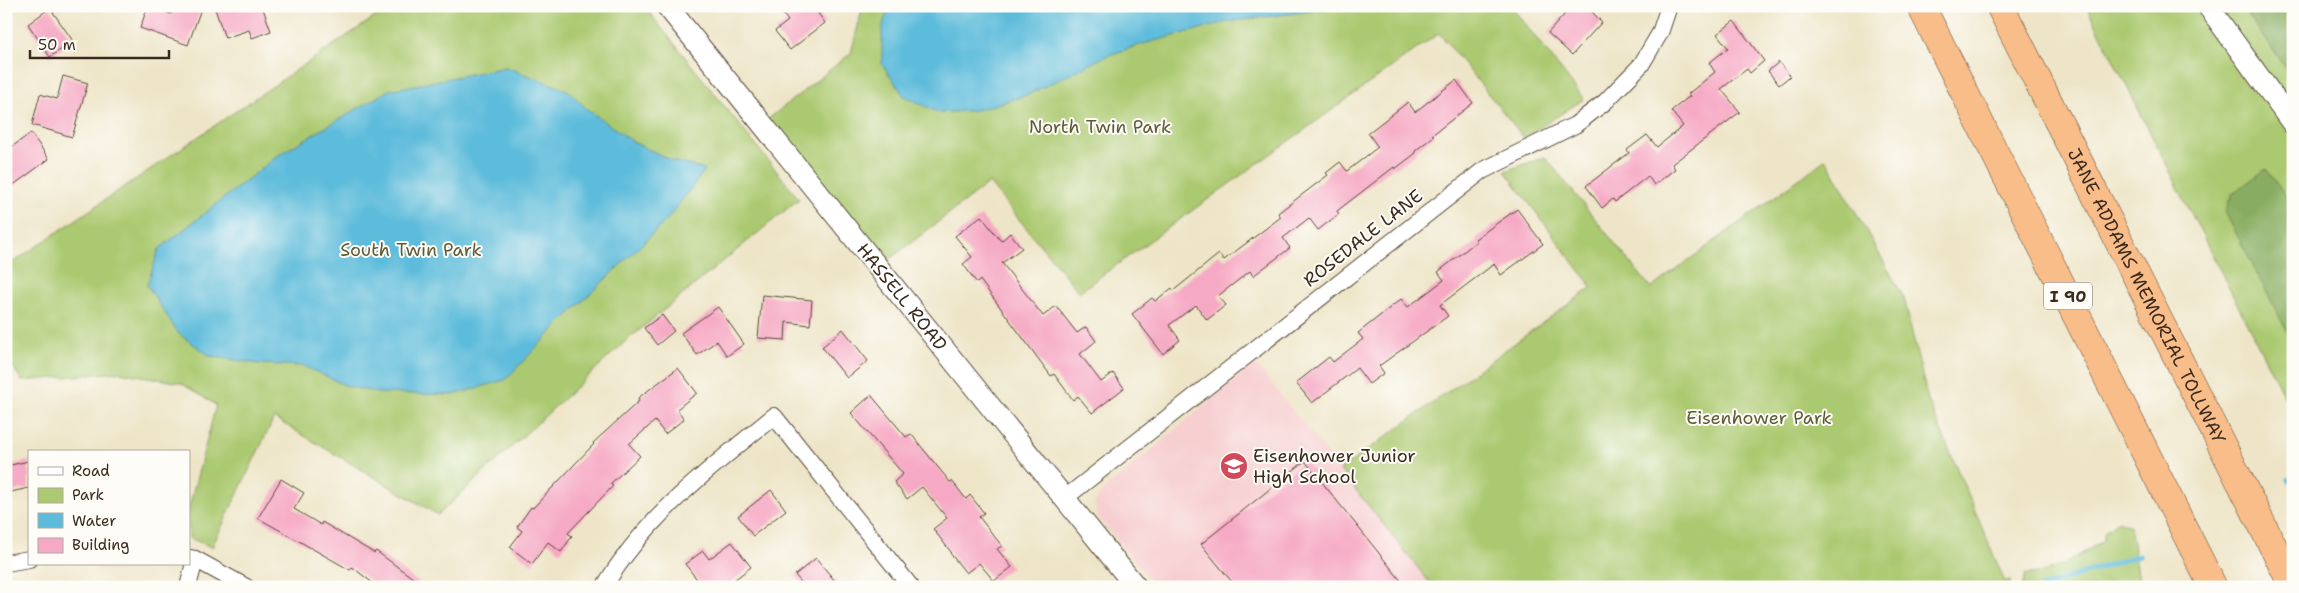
<svg xmlns="http://www.w3.org/2000/svg" width="2299" height="593" viewBox="0 0 2299 593" font-family="'Shantell Sans',sans-serif">
<style>
.built{fill:#f7cfd1}
.green{fill:#abc970;stroke:#737a47}
.forest{fill:#88ad62;stroke:#626c40}
.water{fill:#5dbcdb;stroke:#4c737c}
.lines{fill:none;stroke-linecap:round;stroke-linejoin:round}
.stream{stroke:#5dbcdb;stroke-width:5.5}
.building{fill:#f6a9c4}
.minor-casing{stroke:#564638;stroke-width:18}
.tertiary-casing{stroke:#564638;stroke-width:23}
.motorway-casing{stroke:#564638;stroke-width:29}
.minor{stroke:#fff;stroke-width:16}
.tertiary{stroke:#fff;stroke-width:21}
.motorway{stroke:#f8bd89;stroke-width:28}
.labels{text-anchor:middle;dominant-baseline:central;stroke-width:4;stroke-linejoin:round;paint-order:stroke}
.shield{fill:#fdfcf7;stroke:#75695f;stroke-width:1}
.shield-label{font-size:16px;font-weight:bold;fill:#3b2a1e}
.park-label{font-size:18px;fill:#5d5a37;stroke:#fdfcf7}
.street-label{font-size:18px;fill:#3b2a1e;stroke:#fdfcf7}
.poi-label{font-size:18px;fill:#3b2a1e;stroke:#fdfcf7;text-anchor:start}
</style>
<rect width="100%" height="100%" fill="#fdfcf7"/>
<filter id="ink" filterUnits="userSpaceOnUse"><feTurbulence type="fractalNoise" baseFrequency=".02" numOctaves="2"/><feDisplacementMap in="SourceGraphic" scale="10" xChannelSelector="R" yChannelSelector="G"/><feConvolveMatrix kernelMatrix="1 2 1 2 8 2 1 2 1" color-interpolation-filters="sRGB"/></filter>
<filter id="wash" filterUnits="userSpaceOnUse"><feTurbulence type="fractalNoise" baseFrequency=".0096" numOctaves="4" result="noise"/><feDisplacementMap in="SourceGraphic" scale="20" xChannelSelector="R" yChannelSelector="G"/><feGaussianBlur stdDeviation="1.12" result="paint"/><feColorMatrix in="noise" values="0 0 0 0 0 0 0 0 0 0 0 0 0 0 0 0 0 1.4 0 .05"/><feComposite in="paint" operator="in"/></filter>
<g filter="url(#wash)">
<rect width="100%" height="100%" fill="#eee5c8"/>
<!-- built -->
<path class="built" d="M1255,363L1317,441L1433,587H1156L1097,516L1095,503L1101,492Z"/>
<!-- green -->
<path class="green" d="M391,6H644L799,199L625,342L438,515L274,418L212,547L189,538V507L216,405L181,383L119,372L22,381L6,356V267Z
M863,6H1511L1584,99L1524,138L1439,33L1079,292L989,183L878,268L762,124L851,53Z
M2086,6H2293V414Z
M1545,157L1651,288L1826,159L1904,298L1928,400L2005,582L2010,581L2011,587H1433L1340,470L1592,287L1505,171Z
M2118,521L2130,526L2139,579L2126,587H2022L2026,574C2053,575 2080,554 2103,541L2105,531Z"/>
<!-- forest -->
<path class="forest" d="M2242,6H2293V78Z
M2266,169L2293,206V343L2225,212L2232,194Z"/>
<!-- water -->
<path class="water" d="M889,6H1350L1227,22L1143,44L1106,56L1027,95L977,110L939,113L904,96L882,64V28Z
M506,67L569,91L587,109L635,143L673,161L705,170L666,221L565,318L505,380L453,395L378,393L347,386L303,366L259,364L210,356L178,333L147,285L159,249L280,154L389,90Z"/>
<g class="lines">
<!-- stream -->
<path class="stream" d="M2289,480L2293,479
M2042,587L2139,555"/>
</g>
<g id="blocks">
<!-- building -->
<path class="building" d="M148,6L171,14L174,6H202L188,45L140,28Z
M214,6H262L271,31L252,38L249,30L225,38Z
M777,6H813L825,23L790,50L775,31L788,21Z
M1572,6H1586L1602,22L1572,55L1548,33Z
M50,8L73,41L50,57L28,24Z
M1734,21L1764,61L1750,73L1747,69L1721,89L1740,112L1672,164L1675,169L1654,185L1648,176L1615,202L1613,199L1602,208L1586,186L1629,153L1627,150L1647,135L1657,147L1683,126L1671,111L1690,96L1688,94L1715,72L1709,63L1728,48L1717,34Z
M1779,62L1790,76L1779,85L1768,71Z
M63,76L88,83L72,137L32,125L40,94L57,99Z
M1456,80L1473,103L1432,135L1434,136L1415,151L1416,153L1395,169L1394,167L1337,211L1339,214L1318,230L1309,218L1283,238L1290,248L1253,276L1250,271L1218,296L1226,305L1207,320L1196,305L1169,325L1180,340L1163,354L1132,314L1152,298L1155,301L1172,288L1173,291L1219,254L1224,260L1281,217L1278,213L1328,175L1326,173L1340,162L1347,171L1378,147L1368,133L1408,102L1415,112Z
M31,133L49,159L12,186L6,177V151Z
M1517,209L1543,244L1501,275L1494,264L1440,305L1448,316L1379,366L1384,373L1369,384L1357,368L1312,403L1296,383L1329,357L1333,362L1363,339L1358,333L1401,299L1408,307L1444,280L1438,272L1477,241L1475,239Z
M981,216L1001,241L1010,233L1022,248L1002,263L1043,316L1056,306L1077,333L1086,327L1096,341L1080,354L1101,382L1113,373L1124,388L1092,413L1078,396L1073,400L1054,374L1051,376L980,280L977,283L963,264L972,257L955,236Z
M762,295L812,300L810,325L786,322L785,340L758,338Z
M718,307L744,344L727,356L717,341L697,355L681,333Z
M662,315L674,331L657,345L644,328Z
M843,329L868,361L847,378L822,347Z
M678,368L697,393L677,409L684,419L665,434L655,421L629,444L640,456L610,484L613,486L568,533L572,536L561,552L548,542L532,564L510,547L522,531L517,527L531,507L533,508L594,444L593,443L639,401L638,398Z
M871,395L906,437L911,434L950,482L952,481L966,499L970,495L984,513L979,517L1002,546L997,549L1012,567L994,581L979,563L966,573L950,553L951,552L933,529L947,518L922,487L907,499L894,482L903,474L851,413Z
M29,461V488L6,493V466Z
M1305,461L1406,587H1236L1201,544Z
M281,479L304,493L294,509L321,525L322,522L374,553L376,551L425,587H378L352,567L350,570L258,518Z
M771,490L786,510L753,536L738,516Z
M732,542L751,567L725,587H703L685,564L703,551L709,559Z
M816,558L840,587H805L795,575Z"/>
</g>
</g>
<g filter="url(#ink)">
<use href="#blocks" fill-opacity="0" stroke="#564638" stroke-width="1"/>
<g class="lines">
<defs>
<path id="minor" d="M1065,498L1482,171L1575,125L1605,102L1641,65L1660,33L1669,6
M189,558L195,559L246,587
M6,563L29,559
M188,587L195,559
M604,587C646,516 712,467 774,416L911,587"/>
<g id="tertiary">
<path id="s1" d="M667,6L1136,587"/>
<path d="M2208,6L2293,124"/>
</g>
<g id="motorway">
<path d="M1921,6L2213,587"/>
<path id="s2" d="M2000,6L2293,586"/>
</g>
</defs>
<!-- minor casing -->
<use href="#minor" class="minor-casing"/>
<!-- tertiary casing -->
<use href="#tertiary" class="tertiary-casing"/>
<!-- motorway casing -->
<use href="#motorway" class="motorway-casing"/>
<!-- minor -->
<use href="#minor" class="minor"/>
<!-- tertiary -->
<use href="#tertiary" class="tertiary"/>
<!-- motorway -->
<use href="#motorway" class="motorway"/>
</g>
</g>
<!-- icons -->
<defs>
<symbol id="school-disc" viewBox="-11 -11 22 22"><circle r="9.5" fill="#d1495b" stroke="#fdfcf7"/><path d="M0-5L7-2L0 1L-7-2ZM-4 1L0 2.5L4 1V4Q0 6-4 4Z" fill="#fff"/></symbol>
</defs>
<g fill-rule="evenodd">
<use href="#school-disc" x="1218" y="450" width="32" height="32"/>
</g>
<g class="labels">
<!-- shield labels -->
<rect class="shield" x="2044" y="282.5" width="48" height="27" rx="4"/>
<g class="shield-label">
<text x="2068" y="296">I 90</text>
</g>
<!-- park labels -->
<g class="park-label">
<text x="1100" y="127">North Twin Park</text>
<text x="411" y="250">South Twin Park</text>
<text x="1759" y="418">Eisenhower Park</text>
</g>
<!-- street labels -->
<g class="street-label">
<text transform="translate(1363 238) rotate(-38)">ROSEDALE LANE</text>
<text stroke="none"><textPath href="#s1" startOffset="374">HASSELL ROAD</textPath></text>
<text stroke="none"><textPath href="#s2" startOffset="325">JANE ADDAMS MEMORIAL TOLLWAY</textPath></text>
</g>
<!-- poi labels -->
<g class="poi-label">
<text x="1253" y="456">Eisenhower Junior<tspan x="1253" dy="21">High School</tspan></text>
</g>
</g>
<!-- margin -->
<rect width="2299" height="593" fill="none" stroke="#fdfcf7" stroke-width="25"/>
<!-- legend -->
<rect x="28" y="450" width="162" height="115" fill="#fdfcf7" stroke="#afa8a0"/>
<rect x="38" y="467" width="25" height="8" fill="#ffffff" stroke="#afa8a0"/>
<text x="72" y="476" font-size="15" fill="#3b2a1e">Road</text>
<rect x="38" y="488" width="25" height="15" fill="#abc970" stroke="#afa8a0"/>
<text x="72" y="500" font-size="15" fill="#3b2a1e">Park</text>
<rect x="38" y="513" width="25" height="15" fill="#5dbcdb" stroke="#afa8a0"/>
<text x="72" y="526" font-size="15" fill="#3b2a1e">Water</text>
<rect x="38" y="538" width="25" height="15" fill="#f6a9c4" stroke="#afa8a0"/>
<text x="72" y="550" font-size="15" fill="#3b2a1e">Building</text>
<!-- scale -->
<path d="M30 50v8h139v-8" fill="none" stroke="#3b2a1e" stroke-width="2.5"/>
<text x="38" y="50" font-size="15" fill="#3b2a1e" stroke="#fdfcf7" stroke-width="4" paint-order="stroke">50 m</text>
</svg>
